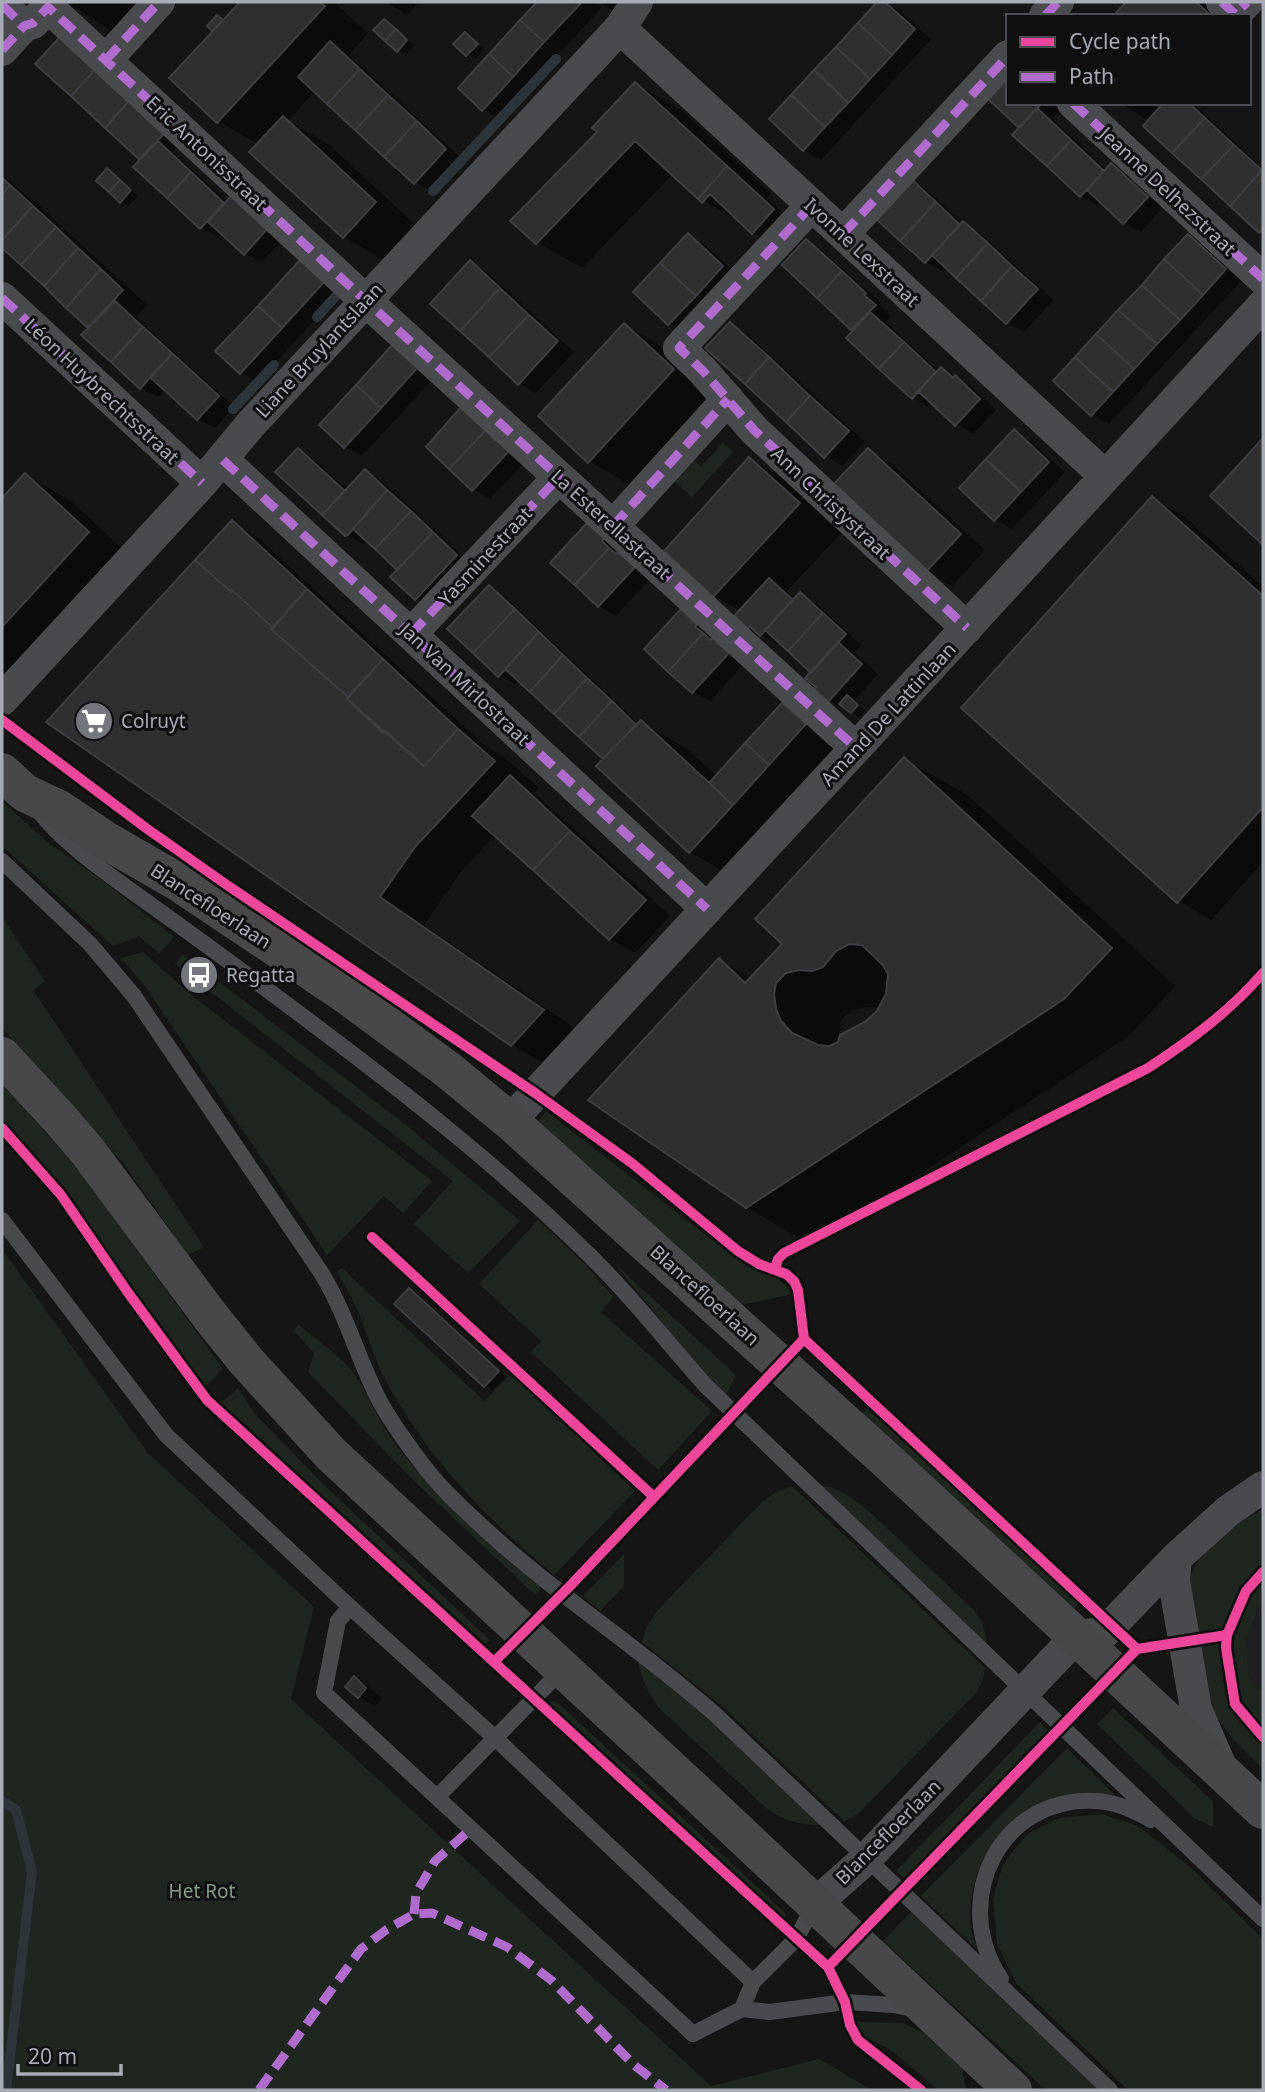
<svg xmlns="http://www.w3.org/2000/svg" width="1265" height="2092" viewBox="0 0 1265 2092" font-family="'Noto Sans',sans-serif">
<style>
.built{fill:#1f1f21}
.green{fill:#1f251f}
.shadow{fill:#0007;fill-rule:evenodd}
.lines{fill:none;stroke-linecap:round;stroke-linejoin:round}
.stream{stroke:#2c3439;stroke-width:10}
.building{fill:#2f2f30;stroke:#3d3e41;stroke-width:2;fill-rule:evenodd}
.lane{stroke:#494a4d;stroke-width:16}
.street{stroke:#494a4d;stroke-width:32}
.secondary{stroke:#48484b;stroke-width:38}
.quiet{stroke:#b06ccc;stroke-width:9;stroke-dasharray:18 9;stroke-linecap:butt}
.cycleway-casing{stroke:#0f0f11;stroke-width:15}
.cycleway{stroke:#ed469a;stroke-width:10}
.labels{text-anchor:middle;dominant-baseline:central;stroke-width:6;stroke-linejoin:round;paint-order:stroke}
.street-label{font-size:19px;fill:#a7abb5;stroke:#0f0f11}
.poi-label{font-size:19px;fill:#a7abb5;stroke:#0f0f11;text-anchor:start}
.park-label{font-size:19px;fill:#7f9f80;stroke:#0f0f11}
</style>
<rect width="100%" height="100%" fill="#151515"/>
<!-- built -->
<path class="built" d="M1263,1598V1693L1249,1680L1246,1640Z"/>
<!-- green -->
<path class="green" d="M723,443L733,452L692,497L673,480L692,459L701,467Z
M2,801L46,841L107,884L174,937L159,954L139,936L113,946L2,846Z
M2,917L45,981L33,990L204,1247L188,1255L124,1164L2,1028Z
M143,952L190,994L432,1181L403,1213L384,1196L327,1255L145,986L121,958Z
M183,954L406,1125L520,1221L468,1273L414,1224L453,1181L175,964Z
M2,1084L34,1119L86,1179L223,1369L205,1387L191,1370L65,1194L2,1122Z
M546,1111L743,1264C760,1271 783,1276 791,1293L788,1295L746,1304L736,1303L540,1128L539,1121Z
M538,1220L585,1264L613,1297L601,1312L712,1411L658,1470L531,1352L541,1341L479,1284Z
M2,1249L148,1453L314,1607L291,1699L711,2086L819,2059L872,2090H2Z
M615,1264L736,1375L724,1399Z
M342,1268L484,1401L511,1374L635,1491L554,1575C485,1517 423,1454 382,1373C373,1354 367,1333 359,1314C353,1299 344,1285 337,1271Z
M299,1325C315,1338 343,1358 355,1375C371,1399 381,1427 399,1449C440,1501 491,1546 543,1587L535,1595L411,1478L308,1372L314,1353L293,1330Z
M238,1388L255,1414L324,1485L490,1640L484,1645L238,1420L222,1402Z
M867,1408L1079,1603L1071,1612L859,1416Z
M815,1484L833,1488L851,1497L871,1513L974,1610L983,1624L988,1649Z
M792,1486L985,1668L983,1680L977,1692L858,1814L844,1821L721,1705L642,1642L646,1629L656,1612L762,1502L776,1492Z
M1263,1510V1598L1246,1640L1249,1679L1263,1693V1769L1232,1738L1208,1706L1188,1589L1192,1572L1200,1557L1231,1525Z
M624,1554V1586L600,1611L583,1596Z
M638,1660C703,1711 762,1768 823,1826C798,1824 785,1822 765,1807L659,1708C648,1692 641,1679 638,1660Z
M554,1701L558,1703L782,1910L786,1914L784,1920L548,1704Z
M1113,1708L1213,1801V1827L1194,1818L1097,1724Z
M1040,1722L1048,1731L906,1881L896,1871Z
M1067,1748L1118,1798C1108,1796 1096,1793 1086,1793C1018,1793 966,1859 970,1924C971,1933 975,1942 978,1950L921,1896Z
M1102,1814L1138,1826L1189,1866L1263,1939V2090H1128L1016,1983L997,1944L993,1899L1002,1867L1015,1848L1029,1833L1059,1818Z
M913,1910L1101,2090H1046L883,1941Z
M856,2022L903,2023L924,2033L962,2067L966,2090H938L891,2050L864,2036Z"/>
<!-- shadow -->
<path class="shadow" d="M65,2H144L116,33Z
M242,2H334L368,33L349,55L462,159L431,192L410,178L401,175L394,169L397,166L315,91L288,121L328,144L420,229L389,263L344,237L258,144L218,121L215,31L209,26L217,17L224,21Z
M386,2H419L407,15Z
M540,2H597L602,7L499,119L483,109L460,88Z
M598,2H650L632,21Z
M880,2H884L898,10L931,39L821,160L804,150L771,119Z
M1128,2H1203L1218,16H1115Z
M384,21L392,25L414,46L406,55L398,50Z
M465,34L484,49L475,59L456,44Z
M38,64L180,144L173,152L228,202L283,239L261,263L245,253L223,233L218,237L202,228L136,167L141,159Z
M636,84L681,110L771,193L767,198L790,220L770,243L753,233L742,222L703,201L673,174L582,268L537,242L599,132Z
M1008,103H1051L1060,111L1053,119L1107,170L1111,165L1128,175L1163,207L1141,232L1124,222L1102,201L1098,206L1081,196L1015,135L1021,128Z
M1120,103H1193L1263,168V234L1149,121Z
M107,171L138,196L128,206L121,202Z
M2,174L28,197L35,202L147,305L136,317L234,407L215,428L198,419L166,389L158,397L141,388L84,335L91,328L2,246Z
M909,180L926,189L963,224L980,233L1053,300L1024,332L1007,322L947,267L943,272L926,262Z
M688,235L705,245L739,276L686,333L670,323Z
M1188,236L1205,246L1242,280L1109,424L1092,414Z
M807,241L823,251L882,304L880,306L891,316L886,322L939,371L942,369L972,387L996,410L973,434L957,424L933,403L929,407L913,397L854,330L784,265Z
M301,261L340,292L258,382L241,372Z
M470,262L487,272L574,352L536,393L519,383Z
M730,324L747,334L865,442L842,466L826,456L708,348Z
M624,325L669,351L718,396L634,487L589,461Z
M393,346L434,378L362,456L345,447L321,425Z
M479,419L525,462L490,499L473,489Z
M1014,432L1031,441L1065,472L1012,529L995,519Z
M1263,441V542L1213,496Z
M298,450L315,460L348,490L365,471L382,481L473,565L433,608L416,599L400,569L368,540L363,544L346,535Z
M868,450L893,465L985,550L952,586L926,571Z
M750,459L795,485L844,530L787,591L796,599L801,594L817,604L861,645L854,653L878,674L854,701L865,711L859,717L847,708L845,710L829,700L818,687L813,672L780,642L777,644L749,627L741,611L714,596ZM787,592L801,605L784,595Z
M26,475L71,501L132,558L20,681L2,670V501Z
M1152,498L1185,517L1263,587V862L1211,920L1179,901Z
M232,522L257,537L484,745L504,757L539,788L534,793L670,916L635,953L610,939L496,834L460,873L424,925L588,1037L557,1071L512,1045L48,722Z
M588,526L651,578L616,616L599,606L553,563Z
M489,587L506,597L639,724L641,722L686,748L717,776L782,705L827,731L850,751L735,878L690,852L605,759L520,681L516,685L499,675Z
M681,611L698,621L713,635L711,637L744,664L710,701L693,692Z
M904,759L969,796L1175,986L1129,1036L812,1245L746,1207L719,960L752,979L785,944ZM865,1007L881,1008L866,1023L839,1038L841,1020L852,1010Z
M410,1290L417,1295L506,1376L493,1390L485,1386Z
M354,1679L371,1688L382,1699L375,1706L359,1697Z"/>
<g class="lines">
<!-- stream -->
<path class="stream" d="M433,191L556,59
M317,317L335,297
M233,409L274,365
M2,1801L16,1810L32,1872L6,2090"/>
</g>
<!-- building -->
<path class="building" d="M240,2H320L325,6L217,123L169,78Z
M537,2H582L544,42L520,20Z
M877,2H885L915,29L892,55L858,23Z
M1126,2H1196L1208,13L1206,16H1113Z
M217,15L223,20L212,31L207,26Z
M384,19L396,29L385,41L373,30Z
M520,20L544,42L513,77L489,54Z
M858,23L892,55L870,79L836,47Z
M396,29L407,40L397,52L385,41Z
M465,32L478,44L466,56L453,44Z
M60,37L95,70L71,96L35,64Z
M330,41L360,69L327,104L298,77Z
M836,47L870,79L848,103L814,70Z
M489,54L513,77L482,111L458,88Z
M360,69L388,95L355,130L327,104Z
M95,70L129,101L105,128L71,96Z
M814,70L848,103L825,127L791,95Z
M1008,70V103H1042L1019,128L985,96Z
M635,82L727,166L698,199L635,141L536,244L510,221L597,132L592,128Z
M388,95L417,121L384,157L355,130Z
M791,95L825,127L803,151L769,119Z
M129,101L165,133L139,159L105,128Z
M1163,103H1189L1205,118L1172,153L1143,126Z
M1037,108L1071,140L1047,166L1012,135Z
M283,116L376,202L343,238L249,152Z
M1205,118L1234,145L1201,179L1172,153Z
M417,121L446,149L414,184L384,157Z
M1071,140L1104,171L1080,197L1047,166Z
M158,141L191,172L167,198L133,167Z
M1234,145L1262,170L1230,206L1201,179Z
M1111,163L1148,197L1123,224L1087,190Z
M727,166L774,209L752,234L710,194L702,203L698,199Z
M107,168L120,180L109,192L96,181Z
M1262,170L1263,229L1259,233L1230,206Z
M191,172L224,203L200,229L167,198Z
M2,177L10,185L2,195Z
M909,177L936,202L900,241L873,216Z
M120,180L131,190L120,203L109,192Z
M10,185L33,206L2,240V195Z
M232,195L268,228L244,255L208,222Z
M936,202L960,225L925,263L900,241Z
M33,206L56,227L21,265L2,248V240Z
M963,221L988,243L956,278L932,255Z
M56,227L78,248L44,286L21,265Z
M688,233L723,266L696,296L660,263Z
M1188,234L1226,269L1203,295L1164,259Z
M806,239L842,271L817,298L782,265Z
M988,243L1012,266L981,301L956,278Z
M78,248L101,269L66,308L44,286Z
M301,259L325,281L282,328L258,306Z
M1164,259L1203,295L1180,320L1142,285Z
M470,260L500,288L460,331L430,304Z
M660,263L696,296L668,325L633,292Z
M1012,266L1038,289L1006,324L981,301Z
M101,269L123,290L88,328L66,308Z
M842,271L866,293L864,295L876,305L851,330L817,298Z
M1142,285L1180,320L1157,344L1118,310Z
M500,288L529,315L489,357L460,331Z
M115,301L143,327L111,362L81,335Z
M258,306L282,328L240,374L215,351Z
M1118,310L1157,344L1134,369L1096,334Z
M870,312L904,342L879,369L846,338Z
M529,315L558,341L518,385L489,357Z
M730,322L769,357L745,384L705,348Z
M624,323L674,369L588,463L538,416Z
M143,327L172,353L140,389L111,362Z
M1096,334L1134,369L1113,392L1075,357Z
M904,342L936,372L912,399L879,369Z
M393,344L418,367L381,408L356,385Z
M172,353L219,396L197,420L151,378Z
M769,357L810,396L786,422L745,384Z
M1075,357L1113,392L1091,416L1053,381Z
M941,367L953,378L955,375L980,399L955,426L918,391Z
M356,385L381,408L344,448L319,425Z
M810,396L849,431L824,458L786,422Z
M461,407L486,430L449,469L426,447Z
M1014,429L1049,462L1021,492L986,459Z
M486,430L509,451L472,491L449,469Z
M1263,438V545L1210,496Z
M298,448L345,491L322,515L275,472Z
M868,448L961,534L925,573L831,487Z
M749,457L800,503L713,597L664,551Z
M986,459L1021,492L994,521L959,488Z
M365,469L387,490L348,535L345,536L322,515Z
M25,473L89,532L2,627V498Z
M387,490L411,511L375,549L353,529Z
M1152,496L1263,596V807L1177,903L961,708Z
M411,511L433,532L397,570L375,549Z
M232,520L307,589L273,628L232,590L231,592L195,560Z
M587,523L604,538L602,541L609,548L575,585L550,563Z
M433,532L457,555L415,600L390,577Z
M609,548L616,554L618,552L635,567L598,607L575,585Z
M195,560L231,592L232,590L273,628L271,629L348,697L347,699L382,732L384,730L424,766L458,729L495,761L415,847L380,897L544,1010L511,1046L46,722Z
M769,578L793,600L760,636L750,626L748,629L734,616Z
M489,585L515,609L473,653L447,629Z
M307,589L383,659L348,697L271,629Z
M800,592L823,613L788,651L765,630Z
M515,609L539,632L498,677L473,653Z
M681,609L697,625L695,627L703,633L668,672L644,649Z
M823,613L846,634L811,673L788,651Z
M539,632L563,655L530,692L505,669Z
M703,633L710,640L712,638L729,653L692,693L668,672Z
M838,642L862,664L828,702L814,689L816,687L805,678Z
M563,655L587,678L554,714L530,692Z
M383,659L458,729L424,766L347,699Z
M587,678L612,701L579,737L554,714Z
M847,695L858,705L851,713L839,704Z
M612,701L636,725L603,759L579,737Z
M782,703L806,724L769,765L745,743Z
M641,720L733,805L689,853L596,766Z
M745,743L769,765L733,805L709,783Z
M904,757L1112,948L1064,999L746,1208L588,1100L719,958L745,983L782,944L755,919ZM849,944L862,945L883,965L888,974L886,994L877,1011L865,1022L840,1035L838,1042L830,1046L818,1045L792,1033L781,1021L776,1009L774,994L776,983L786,973L799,970L812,971L823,967L836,951Z
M510,775L570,831L533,870L472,816Z
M570,831L646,900L609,940L533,870Z
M409,1288L499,1371L484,1387L394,1304Z
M354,1676L366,1688L358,1698L345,1687Z"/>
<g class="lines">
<!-- lane -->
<path class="lane" d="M38,810C64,845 115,879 151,905C204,943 257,982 309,1021C404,1092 498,1166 582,1248C627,1291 665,1340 706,1386L1263,1919
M2,861L90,944L134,996L322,1274C345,1312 357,1355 376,1394C388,1418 404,1440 420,1461C439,1487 462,1508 486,1530C559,1597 643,1650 717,1716L1110,2090
M2,1220L166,1435L350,1607L494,1737L753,1982
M350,1607L338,1621L324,1693L693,2034L742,2009L753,1982L796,1939L815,1904
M437,1797L562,1670
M1001,1979C949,1901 999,1796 1096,1801C1116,1802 1134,1810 1151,1820
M742,2009L770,2012L845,2002L893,2005L913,2009"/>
<!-- street -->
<path class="street" d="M1222,2L1235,14L1247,2
M2,5L24,26
M1045,16L1058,2
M620,28L1105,476
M2,50L24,26L33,23L48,7L365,300L856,748
M106,60L159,2
M1073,103L1263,279
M812,205L679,348L703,371L754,430L967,628
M843,234L1008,56
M2,298L202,483
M223,460L707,909
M613,526L728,399
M411,634L559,477
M2,700L202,483L251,424L620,28L637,2
M510,1121L856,748L1263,305
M1176,1558L1174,1581L1196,1709L1222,1769
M815,1904L867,1858L1077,1636L1104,1633L1176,1558L1228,1511L1263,1487"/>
<!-- secondary -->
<path class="secondary" d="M2,772L25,793L59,809L107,841L178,882L345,994L448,1070L510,1121L883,1457L1263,1810
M2,1056L60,1119L89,1153L210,1316L247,1362L331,1454L700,1796L1013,2090"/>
<!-- quiet -->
<path class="quiet" d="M1222,2L1235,14L1247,2
M2,5L24,26
M1045,16L1058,2
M2,50L24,26L33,23L48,7L365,300L856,748
M106,60L159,2
M1073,103L1263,279
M812,205L679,348L703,371L754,430L967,628
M843,234L1008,56
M2,298L202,483
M223,460L707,909
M613,526L728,399
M411,634L559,477
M414,1914L416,1893L435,1861L471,1829
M259,2090L361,1949L386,1930L414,1914L432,1913L507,1947L551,1980L634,2065L666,2090"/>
<defs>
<path id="cycleway" d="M2,720L146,828L224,883L535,1093L633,1164L738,1251L759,1264L786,1274L794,1281L798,1290L804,1339L1137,1649
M2,1128L61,1195L129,1294L207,1400L828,1967L845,2002L850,2025L858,2040L921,2090
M372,1237L654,1497
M775,1269L778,1259L784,1253L1148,1068C1191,1040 1230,1011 1263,973
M1263,1572L1246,1591L1227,1635L1226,1648L1235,1704L1263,1737
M494,1662L571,1585L804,1339
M828,1967L1137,1649L1227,1635"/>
</defs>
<!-- cycleway casing -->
<use href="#cycleway" class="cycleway-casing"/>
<!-- cycleway -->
<use href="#cycleway" class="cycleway"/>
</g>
<!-- icons -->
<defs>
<symbol id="supermarket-disc" viewBox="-11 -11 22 22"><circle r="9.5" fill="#74767d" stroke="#0f0f11"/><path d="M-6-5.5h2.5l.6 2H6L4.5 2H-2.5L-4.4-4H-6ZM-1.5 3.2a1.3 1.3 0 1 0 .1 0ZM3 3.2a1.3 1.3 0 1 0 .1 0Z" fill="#fff"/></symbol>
<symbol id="bus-disc" viewBox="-11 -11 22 22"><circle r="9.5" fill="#74767d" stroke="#0f0f11"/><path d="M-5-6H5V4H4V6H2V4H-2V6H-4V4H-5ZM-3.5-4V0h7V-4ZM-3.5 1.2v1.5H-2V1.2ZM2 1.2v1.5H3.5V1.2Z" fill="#fff"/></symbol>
</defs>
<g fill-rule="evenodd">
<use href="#supermarket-disc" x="72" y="699" width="44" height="44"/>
<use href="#bus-disc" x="177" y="953" width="44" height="44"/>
</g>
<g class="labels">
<!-- street labels -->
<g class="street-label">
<text transform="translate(207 153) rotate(43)">Eric Antonisstraat</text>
<text transform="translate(1168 191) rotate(43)">Jeanne Delhezstraat</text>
<text transform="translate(862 252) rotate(43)">Ivonne Lexstraat</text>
<text transform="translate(319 350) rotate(-47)">Liane Bruylantslaan</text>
<text transform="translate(102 391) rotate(43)">Léon Huybrechtsstraat</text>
<text transform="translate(831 503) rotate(43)">Ann Christystraat</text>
<text transform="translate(611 524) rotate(42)">La Esterellastraat</text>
<text transform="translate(485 556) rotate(-47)">Yasminestraat</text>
<text transform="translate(465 684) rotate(43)">Jan Van Mirlostraat</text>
<text transform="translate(888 714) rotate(-47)">Amand De Lattinlaan</text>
<text transform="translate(211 906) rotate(33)">Blancefloerlaan</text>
<text transform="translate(705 1295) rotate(42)">Blancefloerlaan</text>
<text transform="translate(888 1832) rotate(-45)">Blancefloerlaan</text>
</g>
<!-- poi labels -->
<g class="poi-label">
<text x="121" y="721">Colruyt</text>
<text x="226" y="975">Regatta</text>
</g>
<!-- park labels -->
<g class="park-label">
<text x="202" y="1891">Het Rot</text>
</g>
</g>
<!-- border -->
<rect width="1265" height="2092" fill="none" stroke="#a7abb5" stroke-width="7"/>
<!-- legend -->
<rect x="1006" y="14" width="245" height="91" fill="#0f0f11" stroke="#4c4d53" stroke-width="2"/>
<rect x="1020" y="37" width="35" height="10" fill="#ed469a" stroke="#4c4d53" stroke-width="2"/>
<text x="1069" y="49" font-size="21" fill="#a7abb5">Cycle path</text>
<rect x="1020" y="72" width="35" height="10" fill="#b06ccc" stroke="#4c4d53" stroke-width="2"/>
<text x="1069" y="84" font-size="21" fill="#a7abb5">Path</text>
<!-- scale -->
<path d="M18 2064v10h103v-10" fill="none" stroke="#a7abb5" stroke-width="3.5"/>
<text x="28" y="2064" font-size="21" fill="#a7abb5" stroke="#0f0f11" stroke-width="5" paint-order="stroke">20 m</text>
</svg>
